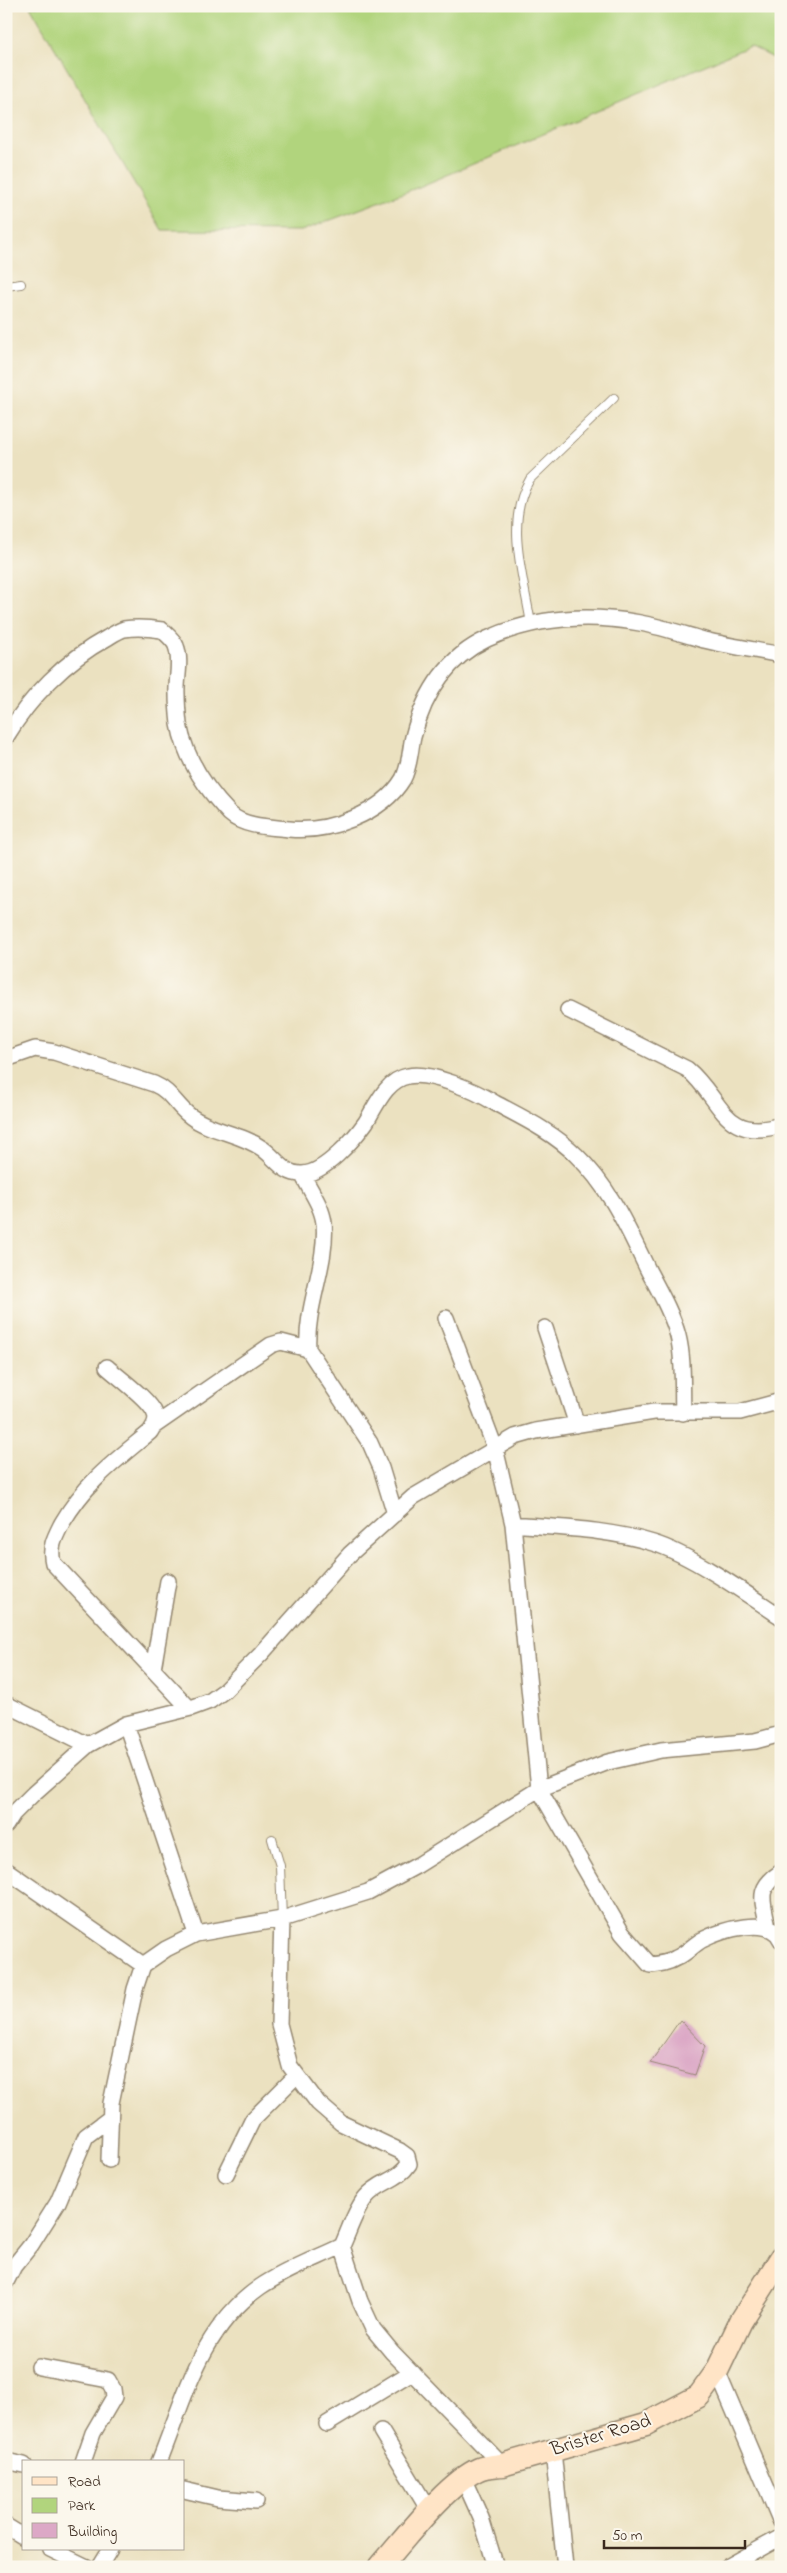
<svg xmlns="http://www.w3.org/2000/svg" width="787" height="2573" viewBox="0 0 787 2573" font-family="'Indie Flower',sans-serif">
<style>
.green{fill:#b1d47d;stroke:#767f4e}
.building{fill:#dca8c6}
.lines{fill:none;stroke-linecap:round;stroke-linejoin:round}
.lane-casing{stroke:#93866f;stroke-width:10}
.street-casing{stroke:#93866f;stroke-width:18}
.secondary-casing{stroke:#93866f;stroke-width:25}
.lane{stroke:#fff;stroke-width:8}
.street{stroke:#fff;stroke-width:15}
.secondary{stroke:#ffe4c6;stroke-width:22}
.labels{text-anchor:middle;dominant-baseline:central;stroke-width:4;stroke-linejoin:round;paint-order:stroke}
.street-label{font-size:20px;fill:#3b2a1e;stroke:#fbf7ec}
</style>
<rect width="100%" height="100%" fill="#fbf7ec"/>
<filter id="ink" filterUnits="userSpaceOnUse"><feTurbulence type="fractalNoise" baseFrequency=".02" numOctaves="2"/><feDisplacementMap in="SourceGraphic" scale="10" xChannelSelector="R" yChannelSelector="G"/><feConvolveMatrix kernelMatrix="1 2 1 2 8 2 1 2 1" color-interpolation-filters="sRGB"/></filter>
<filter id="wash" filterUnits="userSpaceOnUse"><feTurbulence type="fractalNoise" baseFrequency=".0096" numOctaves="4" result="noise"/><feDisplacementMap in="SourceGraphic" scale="20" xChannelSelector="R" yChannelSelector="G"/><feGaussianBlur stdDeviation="1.12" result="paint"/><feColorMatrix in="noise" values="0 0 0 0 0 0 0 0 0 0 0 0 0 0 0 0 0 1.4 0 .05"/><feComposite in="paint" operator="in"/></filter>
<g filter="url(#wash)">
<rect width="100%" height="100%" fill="#ebe1c0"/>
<!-- green -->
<path class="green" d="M30,6H781V62L750,46L419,187L301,231L162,230Z"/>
<g id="blocks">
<!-- building -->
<path class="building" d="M680,2020L705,2046L695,2075L650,2063Z"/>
</g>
</g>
<g filter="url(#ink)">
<use href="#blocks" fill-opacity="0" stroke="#93866f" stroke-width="1"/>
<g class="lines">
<defs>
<path id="lane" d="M6,286L21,284
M531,624C524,578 504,522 530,479L614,398
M272,1839L280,1866L282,1919"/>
<path id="street" d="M6,737C30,697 65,661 107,638C112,635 118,631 124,629C137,627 149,628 162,630C166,634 174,640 176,646C182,661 176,679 177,694C177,704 178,715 179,724C185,758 207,790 230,814C244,827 271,827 289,829C328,833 382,814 403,779C410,766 410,750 413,737C424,694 446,658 487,639C535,617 589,614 640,623C662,627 683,634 704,640C729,646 755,650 781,655
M568,1010L687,1069C722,1098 723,1143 781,1125
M6,1059L35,1049L54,1052L154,1084C171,1091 176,1106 190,1116C211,1132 241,1133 263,1149C276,1158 284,1175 302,1174C324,1174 354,1139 366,1122C376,1106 386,1080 408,1076C430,1071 476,1091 495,1103C523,1118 553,1132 576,1155C610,1187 628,1229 648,1270C659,1291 672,1313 678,1336C684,1360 682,1388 683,1413
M302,1174C310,1190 322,1206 324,1223C328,1263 305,1307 308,1349L370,1443L381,1468L395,1514
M446,1318L495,1448L513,1524L539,1789L622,1933L650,1965C660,1964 668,1963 676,1958C686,1954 693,1945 702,1940C720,1931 771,1914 781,1940
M545,1328L577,1425
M107,1367C118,1377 151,1401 155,1414C158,1421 153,1427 150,1432C113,1463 87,1481 62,1523C55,1537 49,1547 53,1563L189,1708
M154,1426L271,1345L281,1342L308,1349
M513,1524C560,1528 608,1529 653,1543C690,1554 747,1594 781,1617
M153,1669L168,1581
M6,1704L88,1745
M126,1724L196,1934
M6,1825L13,1814L33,1794L88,1745L126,1724L191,1708L210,1701L224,1691L261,1654L350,1554L413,1497L515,1437L536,1431L654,1412H740L781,1401
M6,1870L143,1965
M282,1919L279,2024L290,2066L318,2103L341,2123L400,2151L407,2156L409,2164C398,2181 379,2181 366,2197C355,2210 349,2231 342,2246L360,2301L373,2329L392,2352L502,2465
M768,1927C763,1900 755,1889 781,1872
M109,2160L111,2103L135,1989L143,1965L166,1949L196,1934L282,1919L368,1892L418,1865L539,1789L608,1762L661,1750L755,1741L781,1734
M226,2174L253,2119L296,2076
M6,2282L14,2266L31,2245L58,2202L86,2136L110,2118
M39,2367L108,2380L113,2389L114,2397L93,2433L83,2462
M717,2371L781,2522
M327,2424L412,2372
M381,2431L430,2512
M553,2451L565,2567
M6,2461L24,2465
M159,2462C185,2398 200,2329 260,2287C285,2270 315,2259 342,2246
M463,2478L481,2518L496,2567
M184,2490L218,2498L256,2501
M6,2526L24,2537
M50,2549L87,2567
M99,2567L110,2549
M727,2567L781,2537"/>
<path id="secondary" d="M380,2567C405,2539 447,2483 479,2469C486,2466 495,2466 502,2465L646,2424L699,2396L717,2371L741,2321L781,2258"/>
</defs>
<!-- lane casing -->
<use href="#lane" class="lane-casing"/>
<!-- street casing -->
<use href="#street" class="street-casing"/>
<!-- secondary casing -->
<use href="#secondary" class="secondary-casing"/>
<!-- lane -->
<use href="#lane" class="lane"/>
<!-- street -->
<use href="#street" class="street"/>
<!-- secondary -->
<use href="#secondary" class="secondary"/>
</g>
</g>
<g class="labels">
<!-- street labels -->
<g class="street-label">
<text transform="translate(601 2436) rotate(-17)">Brister Road</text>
</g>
</g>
<!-- margin -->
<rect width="787" height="2573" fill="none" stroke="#fbf7ec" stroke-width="25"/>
<!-- legend -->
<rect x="22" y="2460" width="162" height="90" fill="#fbf7ec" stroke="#aea59a"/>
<rect x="32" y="2477" width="25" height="8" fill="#ffe4c6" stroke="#aea59a"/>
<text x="68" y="2486" font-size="15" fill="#3b2a1e">Road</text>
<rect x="32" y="2498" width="25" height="15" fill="#b1d47d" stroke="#aea59a"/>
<text x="68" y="2510" font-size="15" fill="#3b2a1e">Park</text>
<rect x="32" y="2523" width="25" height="15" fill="#dca8c6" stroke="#aea59a"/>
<text x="68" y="2536" font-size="15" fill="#3b2a1e">Building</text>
<!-- scale -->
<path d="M604 2540v8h141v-8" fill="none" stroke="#3b2a1e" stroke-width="2.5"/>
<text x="612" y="2540" font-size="15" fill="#3b2a1e" stroke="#fbf7ec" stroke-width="4" paint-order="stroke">50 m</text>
</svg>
